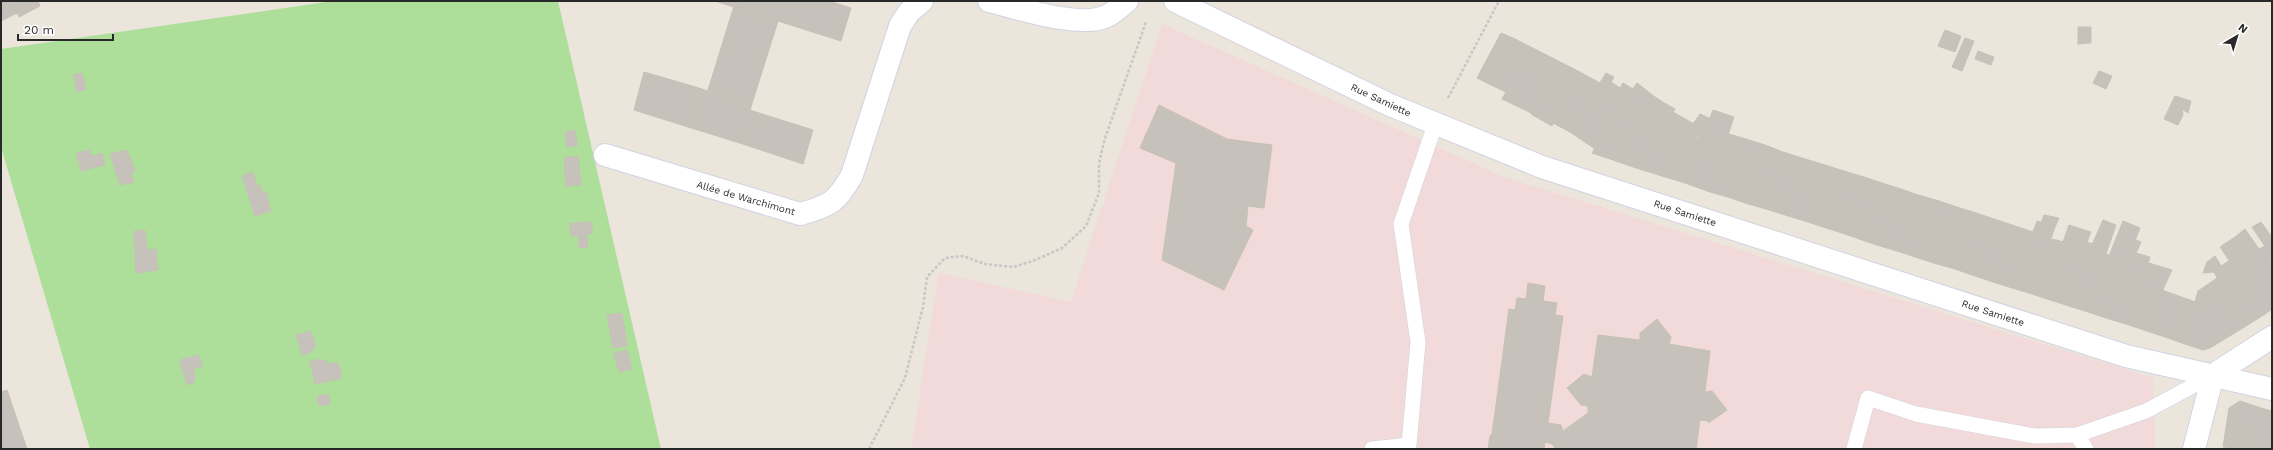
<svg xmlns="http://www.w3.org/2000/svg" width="2273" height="450" viewBox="0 0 2273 450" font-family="'Work Sans',sans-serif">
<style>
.medical{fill:#f1dad9}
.green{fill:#addf9b}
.building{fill:#c6c2bb;stroke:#c6c1b6}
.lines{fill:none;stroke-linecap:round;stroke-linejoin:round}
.service-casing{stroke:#d1d3e2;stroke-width:16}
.minor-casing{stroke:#d1d3e2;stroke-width:24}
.secondary-casing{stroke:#d1d3e2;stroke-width:24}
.path{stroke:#c7c7c7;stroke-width:2.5;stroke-dasharray:3 2;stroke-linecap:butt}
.service{stroke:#fff;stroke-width:15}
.minor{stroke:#fff;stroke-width:22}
.secondary{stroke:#fff;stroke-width:22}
.labels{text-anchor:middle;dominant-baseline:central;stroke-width:4;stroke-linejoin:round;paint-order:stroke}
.street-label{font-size:10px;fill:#292929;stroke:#fff}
</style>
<rect width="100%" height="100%" fill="#ebe5dc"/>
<!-- medical -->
<path class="medical" d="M1162,24L1504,177L2153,378L2155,449H911L939,273L1071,302Z"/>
<!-- green -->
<path class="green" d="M333,1H558L661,449H90L1,147V49Z"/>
<!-- building -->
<path class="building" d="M1,1H11L12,3L1,9Z
M11,1H38L40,6L19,17Z
M715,1H829L851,8L841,41Z
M12,3L17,13L1,21V9Z
M734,6L778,21L750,110L739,107L741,102L708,90Z
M2078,27H2091V43L2078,44Z
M1945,30L1961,36L1955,52L1938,46Z
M1501,33L1515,39L1491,85L1477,78Z
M1965,38L1974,41L1962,71L1952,67Z
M1515,39L1580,72L1573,84L1551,73L1550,75L1536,69L1539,64L1527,58L1522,70L1503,60Z
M1978,51L1994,57L1991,65L1975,59Z
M1527,58L1539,64L1536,69L1550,75L1531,113L1502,99L1506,92L1491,85L1503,60L1522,70Z
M2099,71L2112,76L2106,89L2093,83Z
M644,72L699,88L688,127L634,110Z
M1580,72L1600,83L1593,95L1573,84Z
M82,73L86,89L77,92L73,75Z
M1551,73L1573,84L1552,126L1531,114Z
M1606,73L1614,77L1611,82L1620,88L1623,83L1633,89L1622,106L1596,89Z
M1637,83L1655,97L1641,116L1623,103Z
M1573,84L1593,95L1570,132L1553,123Z
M699,88L741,102L739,107L756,112L746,145L688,127Z
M1596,89L1622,106L1595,149L1570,132Z
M2175,96L2191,101L2188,113L2182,109L2183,115L2178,125L2164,119Z
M1655,97L1666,104L1652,123L1641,116Z
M1623,103L1641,116L1613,160L1592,153Z
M1666,104L1675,109L1661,130L1652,123Z
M1159,105L1227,139L1272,145L1264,208L1248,206L1246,226L1253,230L1224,290L1162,260L1176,163L1140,148Z
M1713,110L1734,117L1725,144L1702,138Z
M756,112L813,130L803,164L746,145Z
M1673,112L1694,124L1682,143L1661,130Z
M1700,114L1709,118L1705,129L1701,128L1696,139L1685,135Z
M1641,116L1661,130L1636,168L1613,160Z
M1701,128L1705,129L1702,138L1708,139L1702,157L1694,153Z
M575,130L577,146L567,147L565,132Z
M1661,130L1682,143L1662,176L1636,168Z
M1729,134L1746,139L1741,155L1724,150Z
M1685,135L1698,140L1685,183L1662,176Z
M1708,138L1725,144L1724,150L1721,149L1710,192L1685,183L1694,153L1702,157Z
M1746,139L1765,145L1759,161L1741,155Z
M1765,145L1783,152L1779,167L1759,161Z
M1721,149L1741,155L1728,197L1710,192Z
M90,150L91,156L102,153L105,165L81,171L76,153Z
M127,150L135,171L131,173L134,182L120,185L110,154Z
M1783,152L1802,158L1797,173L1779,167Z
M1741,155L1759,161L1745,203L1728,197Z
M578,156L581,185L566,186L564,158Z
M1802,158L1825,165L1821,181L1797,173Z
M1759,161L1779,167L1766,209L1745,203Z
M1825,165L1844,171L1839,187L1821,181Z
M1779,167L1797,173L1785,215L1766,209Z
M1844,171L1864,177L1859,193L1839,187Z
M253,172L257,186L260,185L263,193L266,192L271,211L255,216L242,176Z
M1797,173L1821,181L1808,222L1785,215Z
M1864,177L1882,183L1877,199L1859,193Z
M1821,181L1839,187L1826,228L1808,222Z
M1882,183L1901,189L1895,205L1877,199Z
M1839,187L1859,193L1845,234L1826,228Z
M1901,189L1918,195L1913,211L1895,205Z
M1859,193L1877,199L1862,240L1845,234Z
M1918,195L1936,200L1931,217L1913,211Z
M1877,199L1895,205L1880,246L1862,240Z
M1936,200L1957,207L1952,223L1931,217Z
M1895,205L1913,211L1900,252L1880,246Z
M1957,207L1976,213L1970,229L1952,223Z
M1913,211L1931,217L1918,258L1900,252Z
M1976,213L1994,219L1989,235L1970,229Z
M2044,215L2059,218L2055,227L2041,223Z
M1931,217L1952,223L1937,264L1918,258Z
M1994,219L2033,232L2027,248L1989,235Z
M2103,220L2116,225L2106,254L2109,255L2103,271L2083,265Z
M2037,221L2055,227L2046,253L2027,248Z
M2123,221L2140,228L2121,277L2103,271Z
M586,222H591L593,233L587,234L588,247L579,248L578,235L571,236L570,224Z
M2261,222L2271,236L2272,235V257L2252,227Z
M1952,223L1970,229L1955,269L1937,264Z
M2069,225L2078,228L2072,244L2063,242Z
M2078,228L2091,232L2087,242L2093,244L2090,251L2072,244Z
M1970,229L1989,235L1975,276L1955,269Z
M2245,229L2259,249L2265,246L2272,257L2256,268L2235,237Z
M145,230L147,250L156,249L158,270L136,273L134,231Z
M1989,235L2007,241L1993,282L1975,276Z
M2235,237L2256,268L2241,278L2220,247Z
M2052,239L2072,244L2066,260L2046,253Z
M2136,240L2141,242L2136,253L2150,257L2142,284L2121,277Z
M2007,241L2027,248L2012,288L1993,282Z
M2072,244L2090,251L2083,265L2066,260Z
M2027,248L2046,253L2029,293L2012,288Z
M2046,253L2065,259L2050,300L2029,293Z
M2215,256L2221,266L2230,260L2241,278L2224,288L2207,262Z
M2272,258V290L2257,267Z
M2065,259L2083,265L2069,306L2050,300Z
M2207,262L2214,272L2203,273Z
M2149,263L2172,270L2160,296L2140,289Z
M2083,265L2103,271L2088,312L2069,306Z
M2257,267L2272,290V309L2265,314L2241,278Z
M2103,271L2121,277L2106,318L2088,312Z
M2121,277L2142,284L2126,324L2106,318Z
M2217,278L2224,288L2200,303L2195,302L2198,291Z
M2241,278L2265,314L2246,326L2224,288Z
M1528,283L1545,286L1543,301L1557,303L1555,315L1563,316L1548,423L1561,425L1563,431L1588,413V406L1581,405L1567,388L1584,374L1592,377L1598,335L1640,340V333L1657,319L1671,337L1669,344L1710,351L1705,392L1712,391L1727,410L1708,423L1709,421L1700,420L1696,449H1556L1552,444L1545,442L1544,449H1488L1490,436L1492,434L1509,309L1515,310L1517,298L1526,299Z
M2224,288L2246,326L2210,348L2203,350L2182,343L2195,302L2200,303Z
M2140,289L2160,296L2147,331L2126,324Z
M2162,290L2187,299L2171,339L2147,331Z
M2187,299L2195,302L2182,343L2171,339Z
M622,313L627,346L613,348L607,315Z
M311,331L316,347L312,348L313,351L302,355L296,335Z
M627,350L632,369L619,372L614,353Z
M199,355L202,367L193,369L195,379L193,383L187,385L180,360Z
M321,359V361L326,360L327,364L338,362L342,378L315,384L310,361Z
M7,390L27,449H1V392Z
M328,394L330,404L319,406L317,396Z
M2240,401L2261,408L2250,449L2223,447L2229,408Z
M2261,408L2272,411V449H2250Z"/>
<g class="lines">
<defs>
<path id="service" d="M2077,435L2086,449
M1372,449L1409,445L1418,342L1401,224L1435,125
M1854,449L1868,398L1916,414L2035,436L2077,435L2146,411L2213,375"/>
<path id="minor" d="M989,1C1019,8 1080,29 1107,16C1114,13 1121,6 1127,1
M1175,1L1390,105L1542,167L2126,356L2272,389
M605,155L800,214C830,206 837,202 852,175L900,26L909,12L922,1"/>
<path id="secondary" d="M2194,449L2213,375L2272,337"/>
</defs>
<!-- service casing -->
<use href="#service" class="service-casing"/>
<!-- minor casing -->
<use href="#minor" class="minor-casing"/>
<!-- secondary casing -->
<use href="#secondary" class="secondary-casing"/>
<!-- path -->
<path class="path" d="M1448,98L1499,1
M869,449L905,378L923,307L927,277L945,258L963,256L985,264L1013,267L1033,261L1062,248L1086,226L1099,193V163L1105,138L1146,22"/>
<!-- service -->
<use href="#service" class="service"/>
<!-- minor -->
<use href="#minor" class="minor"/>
<!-- secondary -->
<use href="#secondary" class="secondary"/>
</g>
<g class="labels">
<!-- street labels -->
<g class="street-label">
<text transform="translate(1381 100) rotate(25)">Rue Samiette</text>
<text transform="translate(746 198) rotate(16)">Allée de Warchimont</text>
<text transform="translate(1685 213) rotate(18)">Rue Samiette</text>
<text transform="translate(1993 313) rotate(18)">Rue Samiette</text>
</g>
</g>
<!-- border -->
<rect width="2273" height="450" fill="none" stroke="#292929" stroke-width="4"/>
<!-- north arrow -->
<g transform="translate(2237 36) rotate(38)" stroke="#ffffff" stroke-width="3" paint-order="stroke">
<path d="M0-3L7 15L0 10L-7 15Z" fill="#292929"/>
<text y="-6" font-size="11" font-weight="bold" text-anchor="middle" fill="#292929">N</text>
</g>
<!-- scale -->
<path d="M18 34v6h95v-6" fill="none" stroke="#292929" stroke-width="2"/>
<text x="24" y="34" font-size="12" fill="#292929" stroke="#ffffff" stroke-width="3" paint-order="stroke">20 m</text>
</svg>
